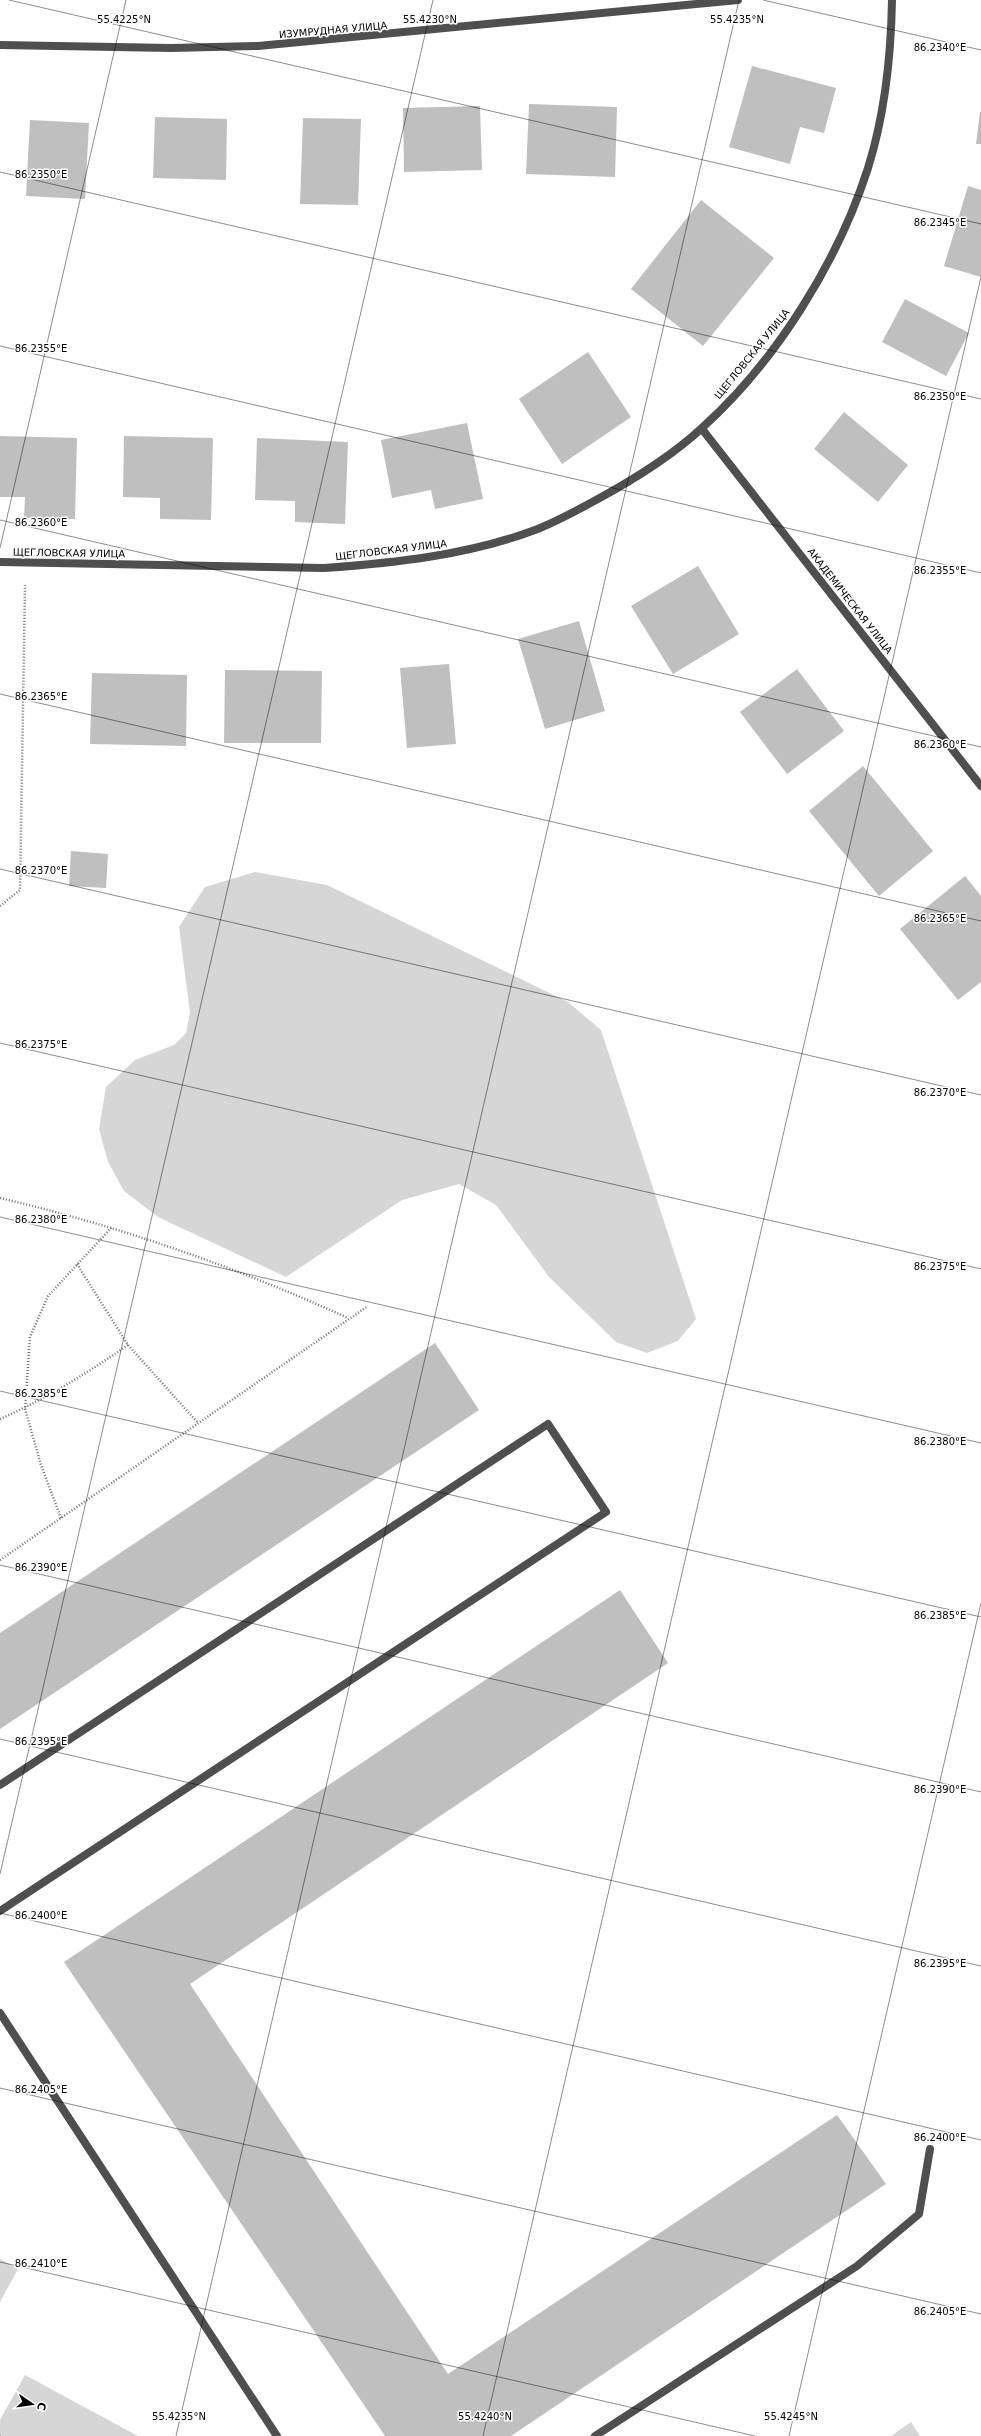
<svg xmlns="http://www.w3.org/2000/svg" width="981" height="2436" viewBox="0 0 981 2436" font-family="'DejaVu Sans',sans-serif">
<style>
.green{fill:#d6d6d6}
.building{fill:#bfbfbf}
.lines{fill:none;stroke-linecap:round;stroke-linejoin:round}
.path{stroke:#717171;stroke-width:2.5;stroke-dasharray:1 2;stroke-linecap:butt}
.lane{stroke:#4f4f4f;stroke-width:8}
.street{stroke:#4f4f4f;stroke-width:8}
.ticks{fill:none;stroke:#000;stroke-width:1;stroke-opacity:0.45}
.labels{text-anchor:middle;dominant-baseline:central;stroke-width:3;stroke-linejoin:round;paint-order:stroke}
.street-label{font-size:10px;fill:#000;stroke:#fff}
.ticks-label{font-size:10px;text-anchor:middle;fill:#000;stroke:#fff;stroke-width:3;stroke-linejoin:round;paint-order:stroke}
</style>
<rect width="100%" height="100%" fill="#fff"/>
<!-- green -->
<path class="green" d="M255,872L327,885L568,1002L601,1030L696,1319L678,1341L647,1353L616,1342L549,1277L496,1205L459,1184L402,1200L286,1277L158,1217L124,1191L108,1162L99,1129L106,1087L135,1060L174,1045L186,1033L190,1013L179,927L205,887Z
M0,2259L18,2269L0,2302Z
M25,2375L138,2436H0V2420Z
M911,2422L920,2436H891Z"/>
<!-- building -->
<path class="building" d="M752,66L836,88L824,133L800,127L790,164L729,147Z
M529,104L617,107L615,177L526,174Z
M480,106L482,170L404,172L403,108Z
M980,112H981V144H976Z
M155,117L227,119L226,180L153,178Z
M303,118L361,119L358,205L300,204Z
M30,120L89,123L85,199L26,196Z
M968,186L981,190V277L944,266Z
M701,200L774,258L703,346L631,289Z
M905,299L969,333L946,376L882,342Z
M588,352L631,417L562,464L519,399Z
M844,412L908,465L878,502L814,449Z
M467,423L483,499L435,509L431,490L392,498L381,440Z
M0,436L77,438L75,519L24,518L25,497H0Z
M124,436L213,438L211,520L160,519V498L123,497Z
M257,438L348,442L345,524L295,522V501L255,500Z
M698,566L739,634L673,674L631,606Z
M579,621L605,711L545,729L518,639Z
M449,664L456,744L407,748L400,668Z
M797,669L844,731L787,774L740,712Z
M225,670L322,671L321,743H224Z
M92,673L187,675L186,746L90,744Z
M863,766L933,851L879,896L809,811Z
M71,851L108,854L106,888L69,886Z
M965,876L981,896V982L958,1000L900,929Z
M435,1343L479,1410L0,1729V1633Z
M620,1590L668,1663L190,1984L448,2374L837,2115L886,2184L511,2436H385L64,1962Z"/>
<g class="lines">
<!-- path -->
<path class="path" d="M0,906L20,890L25,585
M0,1198C119,1226 236,1267 348,1318
M77,1264L128,1345L198,1423
M0,1419C46,1399 87,1373 128,1345
M61,1518L41,1465L25,1409L30,1337L48,1296L112,1227
M0,1560L368,1306"/>
<!-- lane -->
<path class="lane" d="M0,1785L548,1424L606,1512L0,1911
M595,2436L857,2266L919,2214L930,2149"/>
<!-- street -->
<path class="street" d="M0,45L171,48L258,46L738,0
M702,429L981,786
M0,562L324,568C395,563 468,555 535,530C556,522 576,511 596,500C633,480 672,456 703,427C776,361 838,262 868,168C885,114 891,57 892,0
M0,2013L277,2436"/>
</g>
<!-- ticks -->
<path class="ticks" d="M9,0L981,224M763,0L981,50M0,172L981,399M0,346L981,573M0,520L981,747M0,548L126,0M0,694L981,921M0,869L981,1095M0,1043L981,1269M0,1217L981,1443M0,1391L981,1617M0,1565L981,1792M0,1739L981,1966M0,1874L433,0M0,1913L981,2140M0,2088L981,2314M0,2262L755,2436M0,2436H1M176,2436L739,0M483,2436L981,277M789,2436L981,1603"/>
<g class="labels">
<!-- street labels -->
<g class="street-label">
<text transform="translate(333 30) rotate(-5)">ИЗУМРУДНАЯ УЛИЦА</text>
<text transform="translate(752 354) rotate(-51)">ЩЕГЛОВСКАЯ УЛИЦА</text>
<text transform="translate(391 550) rotate(-7)">ЩЕГЛОВСКАЯ УЛИЦА</text>
<text transform="translate(69 553) rotate(1)">ЩЕГЛОВСКАЯ УЛИЦА</text>
<text transform="translate(850 601) rotate(52)">АКАДЕМИЧЕСКАЯ УЛИЦА</text>
</g>
</g>
<g class="ticks-label">
<text x="124" y="23">55.4225°N</text>
<text x="430" y="23">55.4230°N</text>
<text x="737" y="23">55.4235°N</text>
<text x="940" y="51">86.2340°E</text>
<text x="41" y="178">86.2350°E</text>
<text x="940" y="226">86.2345°E</text>
<text x="41" y="352">86.2355°E</text>
<text x="940" y="400">86.2350°E</text>
<text x="41" y="526">86.2360°E</text>
<text x="940" y="574">86.2355°E</text>
<text x="41" y="700">86.2365°E</text>
<text x="940" y="748">86.2360°E</text>
<text x="41" y="874">86.2370°E</text>
<text x="940" y="922">86.2365°E</text>
<text x="41" y="1048">86.2375°E</text>
<text x="940" y="1096">86.2370°E</text>
<text x="41" y="1223">86.2380°E</text>
<text x="940" y="1270">86.2375°E</text>
<text x="41" y="1397">86.2385°E</text>
<text x="940" y="1445">86.2380°E</text>
<text x="41" y="1571">86.2390°E</text>
<text x="940" y="1619">86.2385°E</text>
<text x="41" y="1745">86.2395°E</text>
<text x="940" y="1793">86.2390°E</text>
<text x="41" y="1919">86.2400°E</text>
<text x="940" y="1967">86.2395°E</text>
<text x="41" y="2093">86.2405°E</text>
<text x="940" y="2141">86.2400°E</text>
<text x="41" y="2267">86.2410°E</text>
<text x="940" y="2315">86.2405°E</text>
<text x="179" y="2420">55.4235°N</text>
<text x="485" y="2420">55.4240°N</text>
<text x="791" y="2420">55.4245°N</text>
</g>
<!-- north arrow -->
<g transform="translate(32 2404) rotate(103)" stroke="#ffffff" stroke-width="3" paint-order="stroke">
<path d="M0-3L7 15L0 10L-7 15Z" fill="#000000"/>
<text y="-6" font-size="11" font-weight="bold" text-anchor="middle" fill="#000000">С</text>
</g>
</svg>
